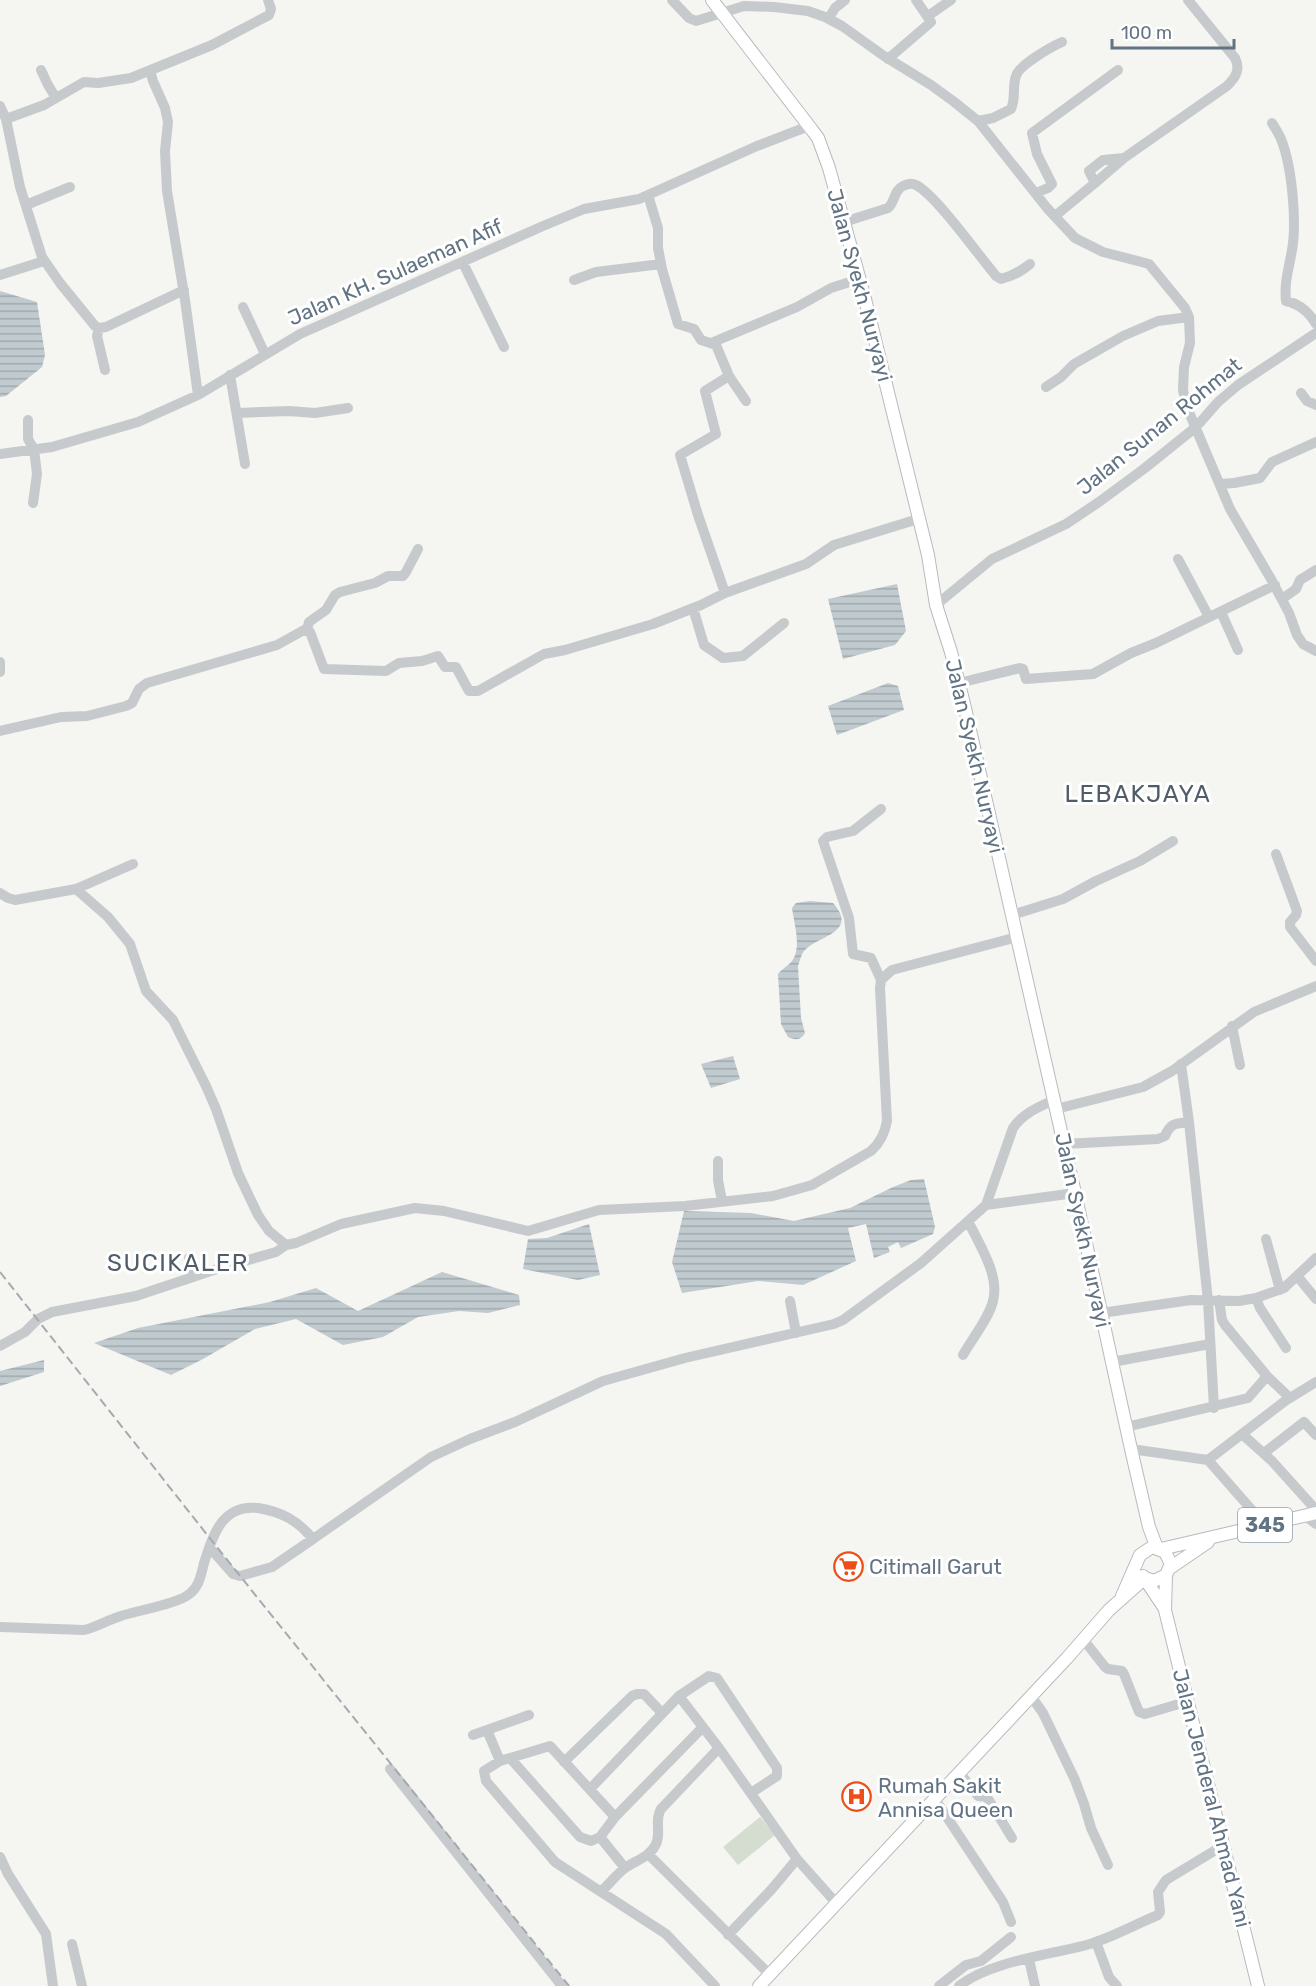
<svg xmlns="http://www.w3.org/2000/svg" width="1316" height="1986" viewBox="0 0 1316 1986" font-family="Rubik,sans-serif">
<style>
.pitch{fill:#d5ddd1}
.water{fill:url(#water-rules)}
.lines{fill:none;stroke-linecap:round;stroke-linejoin:round}
.major-casing{stroke:#b7bbbe;stroke-width:14}
.minor{stroke:#c7cacd;stroke-width:10}
.major{stroke:#fff;stroke-width:12}
.rail{stroke:#a4aab0;stroke-width:2;stroke-dasharray:9 4.5;stroke-linecap:butt}
.labels{text-anchor:middle;dominant-baseline:central;stroke-width:6;stroke-linejoin:round;paint-order:stroke}
.shield{fill:#fff;stroke:#919ea9;stroke-width:1.5}
.shield-label{font-size:20px;font-weight:bold;fill:#627484}
.street-label{font-size:21px;fill:#627484;stroke:#fff}
.poi-label{font-size:21px;fill:#627484;stroke:#fff;text-anchor:start}
.quarter-label{font-size:24px;letter-spacing:1.5px;fill:#505d68;stroke:#fff}
</style>
<defs>
<pattern id="water-rules" width="6" height="5" patternUnits="userSpaceOnUse" patternTransform="scale(1.5)"><rect width="6" height="5" fill="#c0cacf"/><path d="M0 2.5h6" fill="none" stroke="#9fa9ae"/></pattern>
</defs>
<rect width="100%" height="100%" fill="#f5f5f1"/>
<!-- pitch -->
<path class="pitch" d="M760,1817L775,1835L738,1865L723,1847Z"/>
<!-- water -->
<path class="water" d="M0,291L37,302L45,355L42,367L6,396L0,397Z
M897,584L906,631L895,645L843,659L828,599Z
M888,683L898,686L904,710L837,735L828,706Z
M810,901L833,903C859,932 819,936 806,949C801,953 800,961 798,966L801,1018L805,1033C800,1041 795,1040 788,1037L781,1024L778,974C782,969 788,966 792,961C802,948 794,923 792,908L796,903Z
M733,1056L740,1079L711,1088L701,1064Z
M924,1179L935,1227L933,1234L901,1248L898,1242L888,1247L890,1252L874,1258L866,1224L848,1228L856,1261L803,1285L758,1281L682,1293L672,1262L684,1211L751,1213L794,1221L850,1208L893,1187L911,1180Z
M589,1224L600,1275L578,1280L523,1269L528,1239L547,1238Z
M442,1272L519,1295L520,1305L488,1313L459,1311L418,1317L383,1337L343,1345L296,1319L255,1329L203,1359L171,1375L94,1343L138,1328L270,1302L316,1288L358,1311Z
M44,1360V1372L0,1386V1371Z"/>
<g class="lines">
<defs>
<path id="major" d="M712,0L809,126L818,138L829,168L864,295L928,555L936,605L951,652L965,708L1075,1193L1131,1449L1149,1527L1157,1548
M1161,1549L1316,1513
M1170,1568L1208,1542
M1166,1575L1165,1610L1258,1986
M1143,1576L1165,1609
M1122,1596L1140,1555L1152,1547L1165,1552L1171,1564L1166,1575L1154,1581L1145,1578
M759,1986L1067,1658L1109,1610L1145,1578"/>
</defs>
<!-- major casing -->
<use href="#major" class="major-casing"/>
<!-- minor -->
<path class="minor" d="M672,0L689,18L696,21L744,6L774,7L808,11L825,17L842,26L884,56L931,85L953,101L978,121L1047,208L1075,238L1103,252L1149,264L1185,308L1189,317L1190,343L1184,367L1183,390L1186,405L1230,509L1271,579L1289,613L1297,635L1303,644L1316,651
M928,16L951,0
M829,18L835,8L845,0
M888,59L931,22L916,0
M41,70L48,85L56,98
M150,70L153,81L165,108L168,122L165,151L167,191L185,300L198,395
M0,106L6,119L20,187L42,257L60,283L95,326L99,328L106,327L184,290
M6,119L44,105L84,82L98,83L131,78L212,45L269,15L271,9L268,0
M978,121L993,118L1011,109C1016,99 1012,87 1016,76C1019,65 1051,47 1062,42
M1272,123C1275,128 1279,134 1281,139C1292,166 1297,222 1292,250C1289,268 1284,282 1286,301C1300,304 1309,312 1316,324
M1095,183L1124,158
M1036,193L1048,188L1052,184L1037,154L1032,133L1118,70
M648,195L658,228V248L662,269L678,324L694,329L701,340L716,345L729,376L746,401
M26,205L70,187
M1055,216L1095,183L1089,171L1103,160L1124,158L1227,86C1235,78 1241,70 1235,58L1188,0
M844,222L888,208C895,202 894,190 903,186C907,184 912,183 916,185C936,195 979,256 996,276L1001,279C1013,276 1020,272 1030,264
M463,263L504,347
M0,275L44,261
M574,280L596,272L661,264
M243,307L265,354
M99,328L97,336L105,370
M711,343L797,307L831,288L859,279
M230,375L245,464
M1046,387L1061,377L1074,364L1123,336L1158,321L1189,317
M1301,393L1307,401L1316,405
M237,413L289,411L315,413L348,408
M28,420V439L34,449L37,474L33,503
M0,454L52,447L138,422L198,395L300,334L543,226L584,209L639,199L757,146L809,126
M1221,484L1234,483L1260,478L1272,462L1316,442
M1178,559L1209,617
M725,593L698,515L680,455L716,434L705,391L729,376
M1282,599L1296,589L1300,580L1316,570
M936,605L992,559L1066,524L1099,502L1145,468L1196,427L1218,402L1238,385L1316,333
M693,608L704,645L723,658L743,656L784,623
M1221,612L1238,650
M307,630L309,622L326,610L335,595L340,592L375,583L388,576H403L406,572L418,549
M0,662V672
M959,683L1020,668L1023,669L1026,679L1093,674L1131,653L1156,643L1275,585
M0,731L61,717L87,716L126,706L132,703L139,689L147,683L277,645L304,630L310,632L324,669L386,671L399,663L422,661L438,656L445,667H456L469,691H478L544,654L565,650L653,624L701,605L725,593L806,564L834,545L918,519
M881,809L853,831L827,837L823,841L849,918L853,954L871,958L881,980
M1276,854L1297,911L1296,915L1290,922V927L1316,961
M76,889L133,864
M0,893L8,898L15,900L76,889L108,917L130,944L146,991L173,1020L206,1086L216,1109L238,1173L258,1215L269,1231L286,1245L296,1243L341,1224L415,1208L444,1211L528,1231L599,1210L685,1206L773,1196L812,1185L871,1151C880,1143 885,1133 887,1121L880,988L881,980L892,970L1017,937
M1012,915L1063,899L1096,881L1140,861L1173,841
M1232,1026L1240,1065
M1181,1064L1189,1122
M1056,1109L1143,1087L1172,1071L1254,1012L1316,986
M1064,1144L1158,1139L1165,1136C1171,1122 1176,1124 1189,1122L1208,1301L1214,1408
M718,1161V1180L722,1201
M986,1205L1075,1193
M1266,1239L1280,1290
M189,1258L193,1277
M1298,1277L1316,1299
M1256,1298L1260,1308L1286,1348
M1219,1300L1222,1320L1225,1325L1267,1376L1290,1398
M790,1301L796,1333
M1101,1313L1191,1300L1239,1301L1256,1298L1284,1288L1316,1258
M0,1346L25,1332L38,1319L52,1312L136,1296L220,1268L276,1252L286,1245
M963,1355C972,1339 989,1318 993,1301C1000,1275 979,1244 968,1221
M1112,1362L1210,1344
M1126,1427L1248,1398L1267,1376
M1242,1434L1272,1461L1316,1510
M1131,1449L1208,1460L1265,1525
M1264,1453L1304,1422L1316,1435
M1208,1460L1285,1401L1316,1382
M1304,1515L1316,1524
M210,1548L233,1574L240,1576L272,1567L313,1539
M0,1627L84,1630C96,1627 106,1621 118,1617C134,1611 177,1604 188,1595C199,1588 201,1575 204,1563C213,1535 222,1504 258,1508C282,1512 297,1520 313,1539L431,1457L470,1439L515,1422L603,1381L685,1358L834,1324L843,1320L921,1263L986,1205L1013,1128C1023,1113 1039,1107 1054,1100
M1083,1639L1105,1667L1108,1669L1122,1671L1124,1674L1139,1712L1145,1714L1189,1701
M679,1696L719,1748L797,1859L837,1904
M1031,1696L1043,1713L1075,1780L1084,1804L1091,1828L1108,1865
M487,1730L500,1761
M473,1735L529,1715
M511,1759L580,1837L591,1841L600,1837L615,1817L703,1727
M564,1762L632,1696L637,1694H644L662,1713
M390,1769L562,1986
M959,1772L978,1796L987,1797L1012,1838
M590,1789L679,1696L709,1676L717,1678L777,1768V1776L751,1793
M935,1799L1003,1902L1011,1922
M615,1817L550,1746L500,1761L484,1771L486,1781L555,1862L666,1934L715,1986
M600,1837L625,1868
M648,1854L770,1975
M0,1857L8,1874L46,1934L53,1986
M602,1891C609,1884 617,1874 625,1868C635,1861 649,1857 655,1846C662,1835 654,1820 661,1809L719,1748
M728,1935L771,1890L797,1859
M1096,1942L1109,1977L1117,1986
M72,1944L82,1986
M1029,1959L1035,1986
M939,1986L966,1965L981,1961L1011,1937
M959,1986C990,1961 1051,1955 1090,1944C1113,1937 1136,1924 1158,1915L1160,1912L1158,1892L1166,1880L1224,1845"/>
<!-- major -->
<use href="#major" class="major"/>
<!-- rail -->
<path class="rail" d="M0,1272L212,1541L569,1986"/>
</g>
<!-- icons -->
<defs>
<symbol id="supermarket-ring" viewBox="-11 -11 22 22"><circle r="9.5" fill="#fff" stroke="#ee4f18" stroke-width="1.5"/><path d="M-6-5.5h2.5l.6 2H6L4.5 2H-2.5L-4.4-4H-6ZM-1.5 3.2a1.3 1.3 0 1 0 .1 0ZM3 3.2a1.3 1.3 0 1 0 .1 0Z" fill="#ee4f18"/></symbol>
<symbol id="hospital-ring" viewBox="-11 -11 22 22"><circle r="9.5" fill="#fff" stroke="#ee4f18" stroke-width="1.5"/><path d="M-5-5h3v3.5h4V-5h3V5h-3V1.5h-4V5h-3Z" fill="#ee4f18"/></symbol>
</defs>
<g fill-rule="evenodd">
<use href="#supermarket-ring" x="832" y="1550" width="33" height="33"/>
<use href="#hospital-ring" x="840" y="1780" width="33" height="33"/>
</g>
<g class="labels">
<!-- shield labels -->
<rect class="shield" x="1238" y="1508" width="54" height="34" rx="4.5"/>
<g class="shield-label">
<text x="1265" y="1525">345</text>
</g>
<!-- street labels -->
<g class="street-label">
<text transform="translate(395 272) rotate(-24)">Jalan KH. Sulaeman Afif</text>
<text transform="translate(860 285) rotate(75)">Jalan Syekh Nuryayi</text>
<text transform="translate(1159 426) rotate(-39)">Jalan Sunan Rohmat</text>
<text transform="translate(975 756) rotate(77)">Jalan Syekh Nuryayi</text>
<text transform="translate(1083 1230) rotate(78)">Jalan Syekh Nuryayi</text>
<text transform="translate(1212 1798) rotate(76)">Jalan Jenderal Ahmad Yani</text>
</g>
<!-- poi labels -->
<g class="poi-label">
<text x="869" y="1566">Citimall Garut</text>
<text x="878" y="1785">Rumah Sakit<tspan x="878" dy="24">Annisa Queen</tspan></text>
</g>
<!-- quarter labels -->
<g class="quarter-label">
<text x="1138" y="794">LEBAKJAYA</text>
<text x="178" y="1263">SUCIKALER</text>
</g>
</g>
<!-- scale -->
<path d="M1112 39v9h122v-9" fill="none" stroke="#627484" stroke-width="3"/>
<text x="1121" y="39" font-size="18" fill="#627484" stroke="#ffffff" stroke-width="4.5" paint-order="stroke">100 m</text>
</svg>
